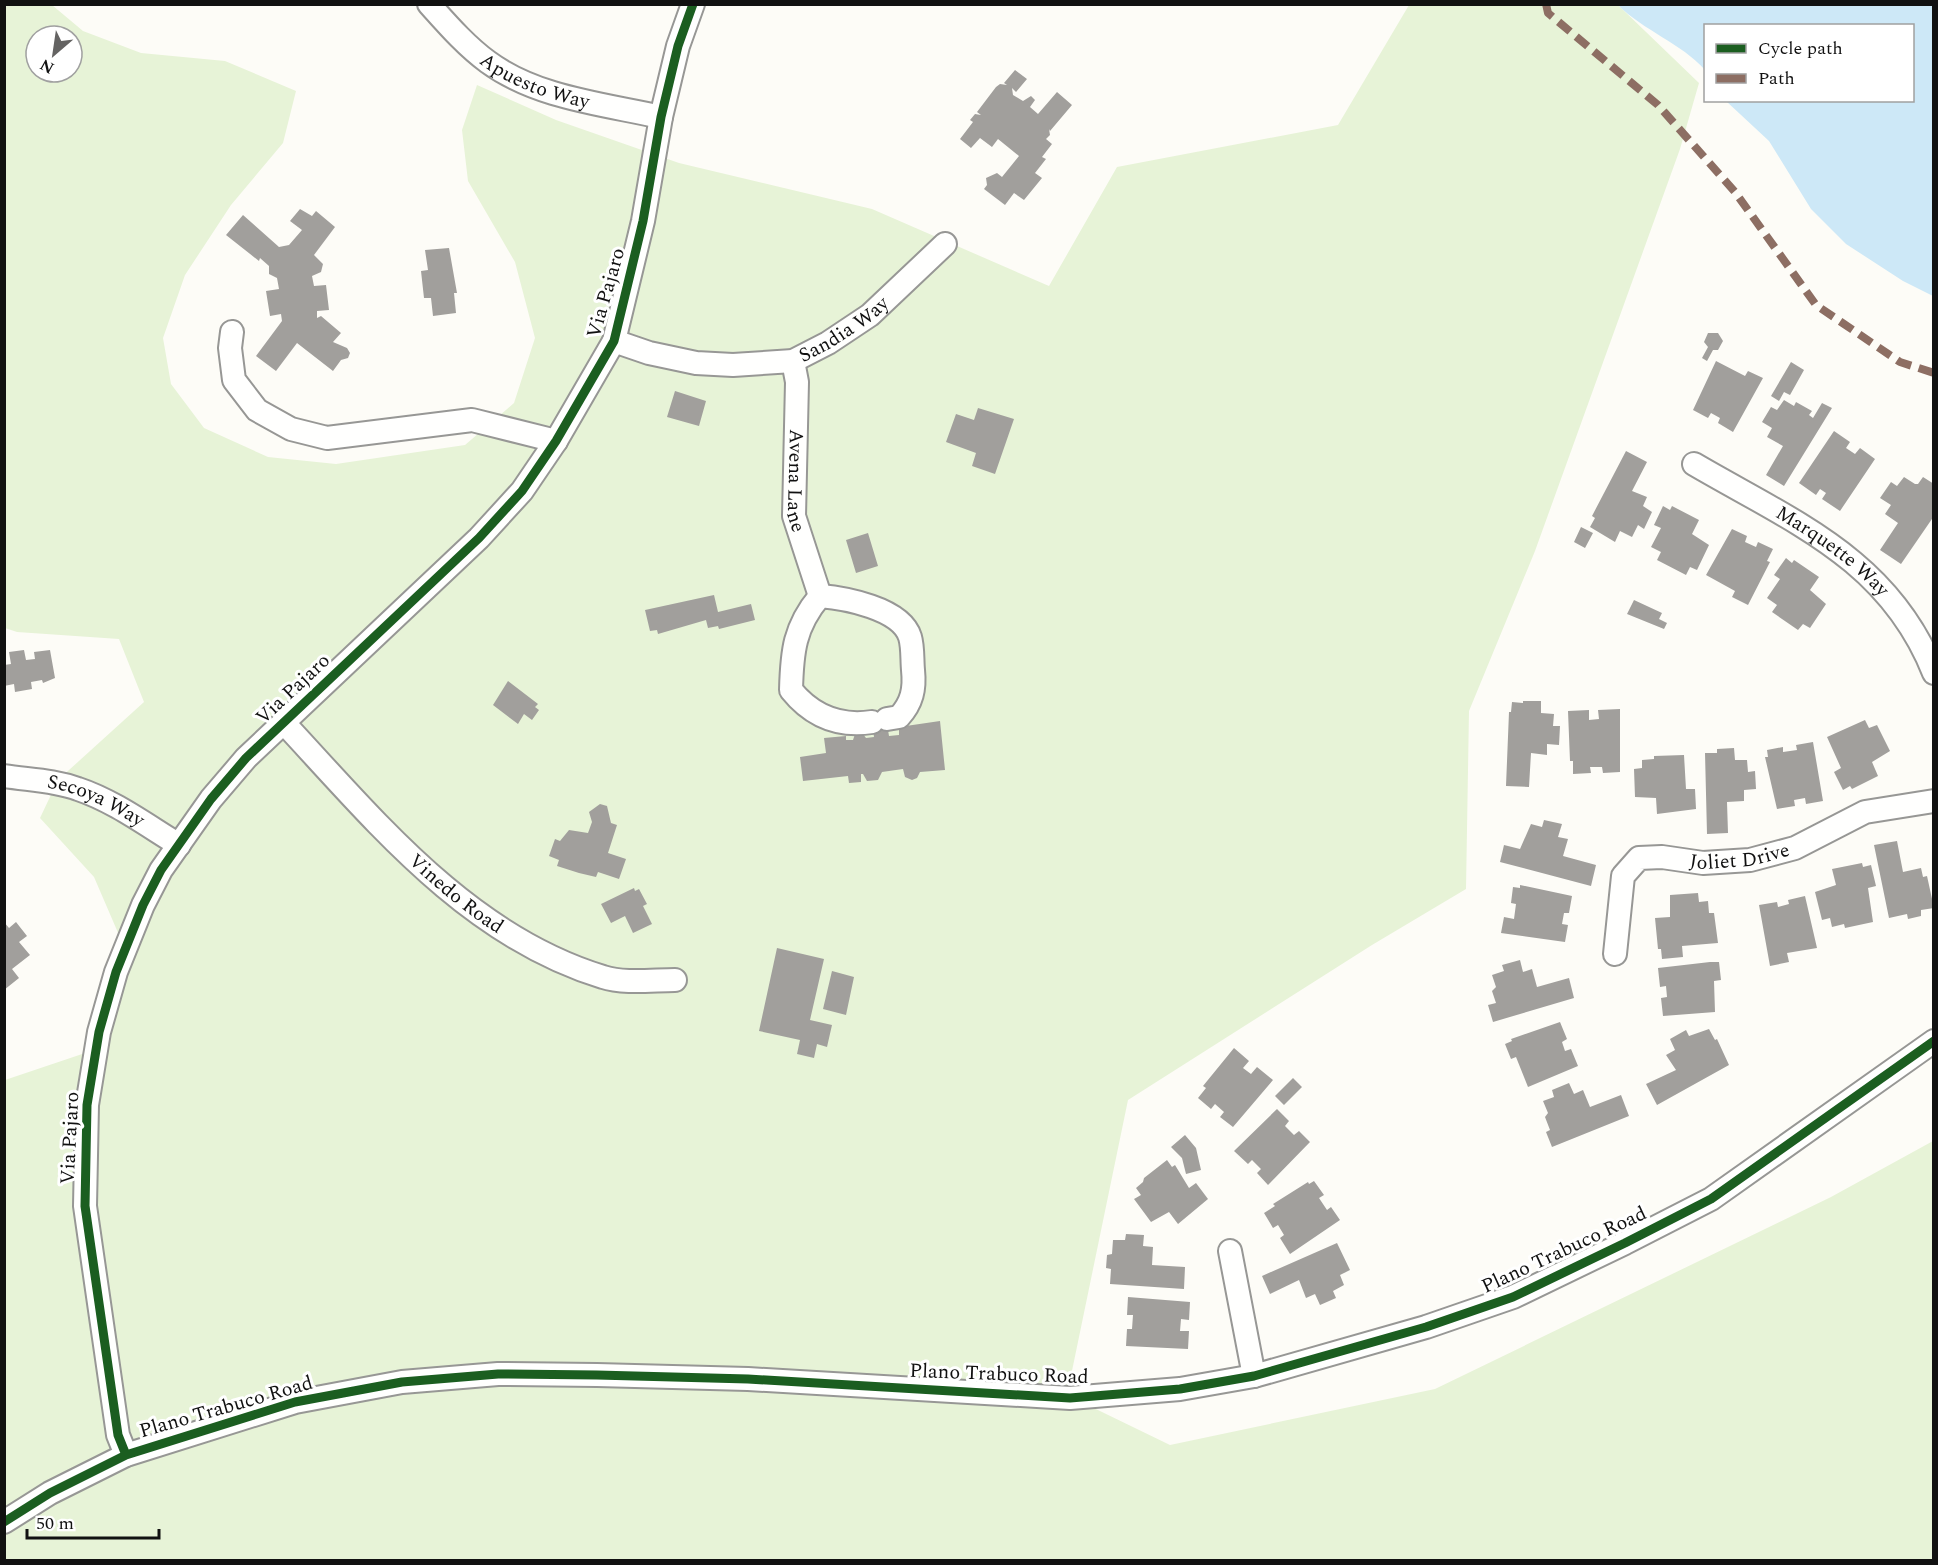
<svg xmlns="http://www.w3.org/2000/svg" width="1938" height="1565" viewBox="0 0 1938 1565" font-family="Spectral,serif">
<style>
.green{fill:#e7f3d7;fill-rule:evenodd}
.water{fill:#cde8f7}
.building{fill:#a19f9c}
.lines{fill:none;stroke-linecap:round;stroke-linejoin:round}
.minor-casing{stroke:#979795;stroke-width:26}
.minor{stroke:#fffffe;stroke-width:22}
.quiet{stroke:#8d6e63;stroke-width:8;stroke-dasharray:15 8;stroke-linecap:butt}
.cycleway-casing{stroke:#fff;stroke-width:13}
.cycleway{stroke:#1b5e20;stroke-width:9}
.labels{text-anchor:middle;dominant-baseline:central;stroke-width:6;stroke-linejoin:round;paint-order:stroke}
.street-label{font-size:20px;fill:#111;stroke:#fff}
</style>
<rect width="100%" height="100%" fill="#fdfcf7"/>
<!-- green -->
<path class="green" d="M5,5H52L83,31L141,53L225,61L296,91L283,143L231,205L185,275L163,338L171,384L204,428L268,457L336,464L465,445L514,403L535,338L515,262L468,181L462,130L477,85L556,120L679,163L872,209L1049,286L1117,167L1338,125L1409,5H1618L1699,83L1680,149L1535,551L1469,711L1466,889L1372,945L1128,1100L1067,1395L1170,1445L1435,1389L1831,1197L1933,1141V1560H5V1080L100,1048L122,942L94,877L40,818L58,780L144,702L119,639L17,632L5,628ZM36,36H72V72H36Z"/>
<!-- water -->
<path class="water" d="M1618,5H1933V296L1903,281L1846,244L1811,209L1769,141L1726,101L1912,100V26H1706L1705,70C1681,43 1644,31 1618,5Z"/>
<!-- building -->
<path class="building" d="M1015,70L1027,79L1016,92L1012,88L1013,95L1023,101L1031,96L1035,100L1030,107L1038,114L1057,92L1072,105L1050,131L1049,129L1050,135L1046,139L1052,144L1042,157L1046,159L1035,173L1042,178L1024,200L1014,193L1005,205L984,189L987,185L986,178L997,173L1002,177L1019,156L998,139L992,147L980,138L971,148L960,139L973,122L970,120L975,114L981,115L977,112L996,87L1000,84L1007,85L1004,83Z
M300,209L312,216L316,211L335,227L314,255L323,264L321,272L312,276L314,286L326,285L329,310L317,311V318L321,316L341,333L333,342L347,348L350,353L348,358L341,360L333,371L297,343L276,371L256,356L282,321L281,314L270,316L266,291L279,289L277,278L269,274V266L260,258L259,261L226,235L243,215L279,247L289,245L302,230L290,221Z
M449,248L457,293H454L456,313L433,316L431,298H424L421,271L428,270L425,250Z
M1708,333H1718L1723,341L1718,350H1713L1707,361L1702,358L1708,347L1704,342Z
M1716,361L1745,376L1748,371L1763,378L1733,432L1718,423L1720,418L1711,413L1708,418L1693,410Z
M1791,362L1804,370L1790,395L1784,392L1779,401L1771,396Z
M675,391L706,401L699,426L667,417Z
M1784,400L1794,406L1796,402L1812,411L1809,415L1813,418L1822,403L1832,408L1784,486L1766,475L1783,446L1767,437L1772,428L1762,422L1771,407L1777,410Z
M978,408L1014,419L995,474L972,466L976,453L946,442L956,414L974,420Z
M1834,431L1850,442L1846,448L1855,454L1860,448L1875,459L1840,511L1822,499L1826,493L1820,489L1816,495L1799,483Z
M1626,451L1647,462L1632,491L1647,497L1643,506L1652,512L1644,529L1638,525L1632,537L1620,531L1615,542L1590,527L1595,518L1592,516Z
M1904,477L1915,484H1918L1923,477L1934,484V516L1901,564L1880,550L1898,523L1885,514L1891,505L1880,498L1891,482L1897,486Z
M1663,506L1670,510L1672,506L1699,520L1692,534L1709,545L1697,570L1690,567L1686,575L1657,560L1661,552L1651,547L1661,528L1654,525Z
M1581,527L1593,533L1585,548L1574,542Z
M1732,529L1747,536L1745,542L1756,547L1758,542L1773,549L1767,561L1770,562L1748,605L1732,597L1735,591L1706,575Z
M868,533L878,566L856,573L846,540Z
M1786,558L1792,563L1794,560L1819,577L1810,590L1826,604L1810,628L1803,624L1798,630L1772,612L1777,605L1767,598L1780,579L1774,575Z
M714,595L718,612L751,604L755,620L719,629L718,626L708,628L706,620L658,634L657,630L650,631L645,610Z
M1634,600L1662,613L1659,619L1667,623L1664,629L1627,614Z
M24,650L26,660L35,659L34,652L50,650L55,678L43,683L42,680L31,682L32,689L15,692L14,684L4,686V665L11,664L9,652Z
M508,681L538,704L535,707L539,710L532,720L524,714L518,724L493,705Z
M1523,701H1541V713L1554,714L1553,726H1560L1559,745L1547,744V755L1531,753L1529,787L1506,786L1509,712H1511L1512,702L1523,703Z
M1620,709V772L1603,773L1602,767H1590L1591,773L1573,774V761H1570L1568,711L1589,710V720L1599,719L1598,710Z
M885,712L889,736L899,735V727L940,721L945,770L920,772L917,778L912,780L905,777L903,769L882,772L878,780L867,781L863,774H861V782L849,783L848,776L803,781L800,757L826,753L824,738L846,736V740H853L855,734H863L866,738L874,737L871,713Z
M1865,720L1869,728L1877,725L1890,751L1872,762L1878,776L1852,789L1850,786L1843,790L1834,772L1841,768L1827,737Z
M1813,742L1823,801L1806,804L1805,798L1794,800L1795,806L1777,809L1765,757H1768L1767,750L1783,747V752L1797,750L1796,745Z
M1734,748L1735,760H1747L1748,772L1755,771L1756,789L1744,790V801L1727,802L1728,833L1707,834L1705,753H1717V749Z
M1684,755L1686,789H1695L1696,809L1657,814L1656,798L1635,797L1634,769L1642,768V760L1654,759V756Z
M600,804L607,806L611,823L617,825L608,853L626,859L619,879L598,872L596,877L579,873L557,866L559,860L549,856L555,839L560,841L569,830L588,833L592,822L589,812Z
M1544,820L1562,824L1558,837L1568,839L1563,856L1596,865L1591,886L1500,862L1504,845L1520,849L1531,824L1542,827Z
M1897,841L1903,872L1921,868L1923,877L1927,876L1934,908L1921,910V916L1908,919L1907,914L1889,918L1874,845Z
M1862,863L1863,867L1871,865L1876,886L1868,888L1873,922L1845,928L1844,924L1832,927L1830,918L1822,920L1815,892L1836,885L1832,869Z
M1520,885L1572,896L1569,913H1564L1562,924L1568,925L1565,942L1501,933L1504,917L1514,919L1516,904L1511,903L1513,887L1520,888Z
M634,888L635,891L639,889L647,904L643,906L652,924L633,933L625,916L611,923L601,904Z
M1698,893L1699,902L1708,901L1709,913H1714L1718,943L1682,946L1683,957L1662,959L1661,949H1658L1655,918L1670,917V895Z
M1805,896L1817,948L1787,953L1789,962L1770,966L1759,905L1777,902L1778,907L1789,904L1788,900Z
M4,922L9,928L16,922L27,936L19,942L30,955L12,969L19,978L4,990Z
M777,948L824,959L810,1020L832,1025L827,1047L817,1044L814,1058L797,1054L800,1040L759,1031Z
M1520,960L1523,972L1532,969L1537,987L1569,978L1574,998L1493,1022L1488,1005L1496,1003L1492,991L1496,987L1492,975L1504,971L1502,965Z
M1710,962H1719L1721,980L1714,981L1715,1012L1663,1016L1661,998L1667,997L1666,986L1660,987L1658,968Z
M832,971L854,977L846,1015L823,1009Z
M1560,1022L1567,1039L1562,1042L1565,1051L1571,1049L1578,1066L1528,1087L1516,1057L1511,1059L1505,1044L1512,1041L1511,1039Z
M1709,1029L1715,1040L1717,1039L1729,1065L1657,1105L1646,1084L1676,1070L1666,1055L1675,1050L1670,1039L1686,1030L1689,1036Z
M1234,1048L1249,1061L1243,1068L1251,1074L1257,1067L1273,1080L1233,1127L1220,1117L1224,1112L1215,1104L1211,1109L1198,1098L1206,1088L1203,1086Z
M1293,1078L1302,1087L1284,1105L1275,1096Z
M1569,1083L1574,1094L1583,1090L1590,1107L1621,1095L1629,1116L1552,1147L1546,1132L1550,1130L1545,1117L1548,1113L1543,1101L1554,1097L1552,1090Z
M1277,1109L1289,1121L1285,1126L1294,1135L1299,1131L1310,1142L1268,1185L1257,1173L1261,1169L1252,1160L1248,1164L1234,1151Z
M1185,1135L1196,1148L1201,1170L1186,1174L1182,1158L1171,1147Z
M1167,1160L1172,1167L1175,1165L1189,1188L1196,1183L1208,1199L1178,1224L1169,1212L1151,1222L1134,1199L1141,1195L1136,1188L1143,1182L1144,1178Z
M1314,1181L1324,1195L1319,1198L1327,1210L1331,1207L1340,1220L1290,1254L1280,1238L1284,1235L1278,1225L1273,1228L1264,1213L1275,1206L1273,1204L1308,1182L1309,1184Z
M1126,1234L1144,1235L1143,1246L1153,1247L1152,1265L1185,1267L1184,1289L1110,1284L1111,1269L1106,1268L1107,1255L1112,1254L1113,1240H1125Z
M1337,1243L1350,1270L1340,1275L1344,1285L1333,1291L1336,1298L1320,1305L1315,1294L1306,1298L1299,1280L1270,1294L1262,1276Z
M1128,1297L1190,1302L1189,1320L1181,1319L1180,1331H1189L1188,1349L1126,1346L1127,1329H1132L1133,1315H1127Z"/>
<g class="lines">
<defs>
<g id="minor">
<path id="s1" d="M429,4C447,24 466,46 488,62C537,98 603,104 661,117"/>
<path d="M232,332L230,348L234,380L257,410L291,429L327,438L472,420L556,441"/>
<path id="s2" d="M614,341L649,353L696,363L733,365L793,361L828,343L870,315L945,244"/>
<path id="s3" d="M793,361L797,382L794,516L820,596"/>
<path id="s4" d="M1694,464C1793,522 1889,559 1934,673"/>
<path d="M872,722C839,727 812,716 791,690C792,652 794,627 820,596C844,598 901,608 910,637C913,647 912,659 913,670C915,689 912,703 899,717L887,719"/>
<path id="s5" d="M284,723C376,822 468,936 603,977C624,984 653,980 675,980"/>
<path id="s6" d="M4,776C29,780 53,780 78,789C114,801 146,825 179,845"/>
<path id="s7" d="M1615,954L1623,876L1639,858L1662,857L1703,863L1750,860L1795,848L1865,812L1934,801"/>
<path d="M1230,1251L1254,1376"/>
<path d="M126,1455L118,1435L85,1206L87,1105L99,1032L116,972L143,905L161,870L211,799L246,758L479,538L522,491L556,441L614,341L643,221L661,117L678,46L693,4"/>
<path d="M4,1522L50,1493L126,1455L295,1402L402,1382L498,1374L597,1375L748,1379L1070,1398L1180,1389L1254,1376L1426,1327L1513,1297L1625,1243L1711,1199L1934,1041"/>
</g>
</defs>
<!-- minor casing -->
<use href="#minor" class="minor-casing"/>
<!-- minor -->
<use href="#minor" class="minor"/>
<!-- quiet -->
<path class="quiet" d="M1546,4L1548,13L1658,105L1735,192L1816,305L1900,362L1934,373"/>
<defs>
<path id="cycleway" d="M126,1455L118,1435L85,1206L87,1105L99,1032L116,972L143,905L161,870L211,799L246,758L479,538L522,491L556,441L614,341L643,221L661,117L678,46L693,4
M4,1522L50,1493L126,1455L295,1402L402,1382L498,1374L597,1375L748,1379L1070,1398L1180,1389L1254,1376L1426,1327L1513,1297L1625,1243L1711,1199L1934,1041"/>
</defs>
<!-- cycleway casing -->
<use href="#cycleway" class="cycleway-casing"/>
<!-- cycleway -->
<use href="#cycleway" class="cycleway"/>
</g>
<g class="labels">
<!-- street labels -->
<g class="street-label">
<text stroke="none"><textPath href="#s1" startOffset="134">Apuesto Way</textPath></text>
<text transform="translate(606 293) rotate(-74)">Via Pajaro</text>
<text stroke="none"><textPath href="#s2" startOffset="242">Sandia Way</textPath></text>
<text stroke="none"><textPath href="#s3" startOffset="120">Avena Lane</textPath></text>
<text stroke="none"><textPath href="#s4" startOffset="164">Marquette Way</textPath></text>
<text transform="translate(293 689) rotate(-43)">Via Pajaro</text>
<text stroke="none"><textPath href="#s6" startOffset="96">Secoya Way</textPath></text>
<text stroke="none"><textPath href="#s7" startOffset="204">Joliet Drive</textPath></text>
<text stroke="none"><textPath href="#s5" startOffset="243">Vinedo Road</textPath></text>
<text transform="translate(70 1138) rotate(-87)">Via Pajaro</text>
<text transform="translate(1564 1250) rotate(-25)">Plano Trabuco Road</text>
<text transform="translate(999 1374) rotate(2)">Plano Trabuco Road</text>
<text transform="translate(226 1407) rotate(-16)">Plano Trabuco Road</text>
</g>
</g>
<!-- border -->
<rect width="1938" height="1565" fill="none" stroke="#111111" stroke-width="12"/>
<!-- legend -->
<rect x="1704" y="24" width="210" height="78" fill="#ffffff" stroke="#a0a0a0" stroke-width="1.5"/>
<rect x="1716" y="44" width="30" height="9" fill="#1b5e20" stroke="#a0a0a0" stroke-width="1.5"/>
<text x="1758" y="54" font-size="18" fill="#111111">Cycle path</text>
<rect x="1716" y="74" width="30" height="9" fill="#8d6e63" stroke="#a0a0a0" stroke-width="1.5"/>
<text x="1758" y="84" font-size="18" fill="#111111">Path</text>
<!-- north arrow -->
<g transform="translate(54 54) rotate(209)"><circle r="28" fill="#ffffff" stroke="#a0a0a0" stroke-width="1.5"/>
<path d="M0-4.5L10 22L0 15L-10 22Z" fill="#646362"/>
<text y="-9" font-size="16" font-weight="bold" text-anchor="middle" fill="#111111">N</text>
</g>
<!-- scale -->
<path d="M27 1529v9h132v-9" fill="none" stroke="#111111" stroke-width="3"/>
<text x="36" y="1529" font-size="18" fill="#111111" stroke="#ffffff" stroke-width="4.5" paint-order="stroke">50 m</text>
</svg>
